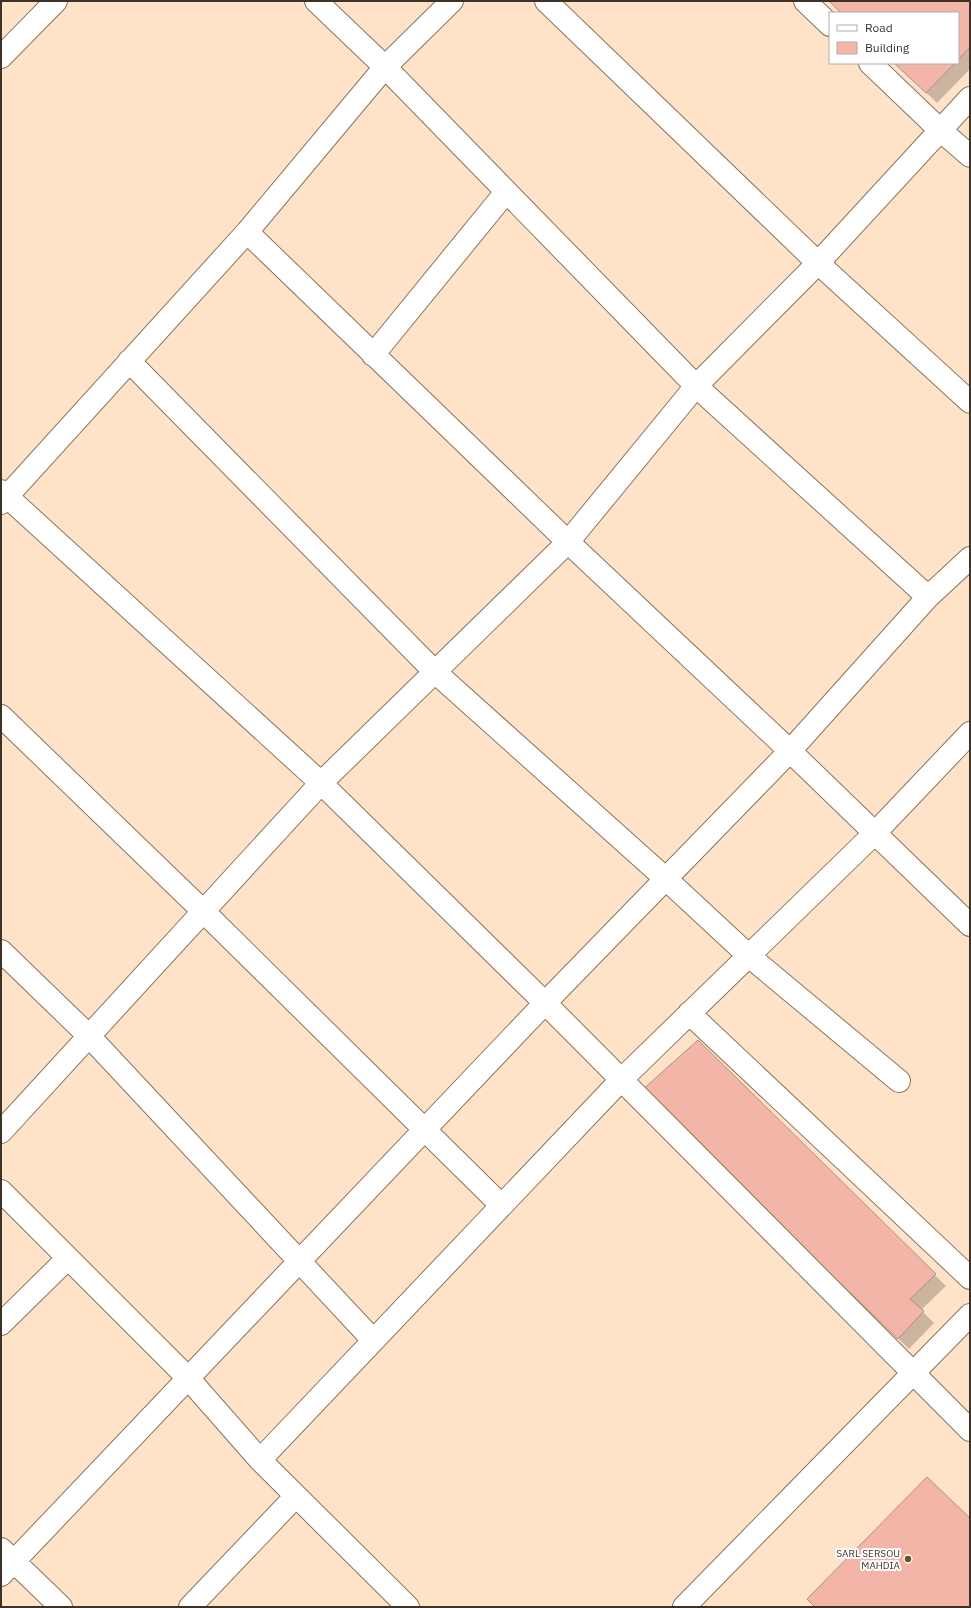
<svg xmlns="http://www.w3.org/2000/svg" width="971" height="1608" viewBox="0 0 971 1608" font-family="'IBM Plex Sans',sans-serif">
<style>
.shadow{fill:#0003}
.building{fill:#f3b5a8;stroke:#b18d85}
.lines{fill:none;stroke-linecap:round;stroke-linejoin:round}
.street-casing{stroke:#8c745c;stroke-width:24}
.street{stroke:#fff;stroke-width:22}
.poi-dot{fill:#6c5324;stroke:#fff;stroke-width:1.5}
.labels{text-anchor:middle;dominant-baseline:central;stroke-width:4;stroke-linejoin:round;paint-order:stroke}
.poi-label{font-size:10px;fill:#3d3228;stroke:#fff;text-anchor:end}
</style>
<rect width="100%" height="100%" fill="#ffe3c9"/>
<!-- shadow -->
<path class="shadow" d="M830,1H970V69L937,103L895,63H958V13H842Z
M698,1042L946,1286L921,1310L934,1323L909,1349L654,1102Z"/>
<!-- building -->
<path class="building" d="M829,1H970V47L958,60V13H841Z
M894,63H955L926,93Z
M698,1040L936,1274L910,1299L924,1311L898,1339L641,1091Z
M927,1477L970,1518V1607H815L807,1599Z"/>
<g class="lines">
<defs>
<path id="street" d="M316,1L385,67L696,386L928,597
M546,1L818,263L970,402
M805,1L830,25
M1,57L56,1
M870,63L940,130L970,156
M247,232L568,542L790,751L970,925
M373,355L506,192
M129,361L435,672L666,879L749,956L899,1081
M1,491L321,783L545,1003L970,1430
M1,503L247,232L385,67L452,1
M1,716L203,911L501,1205
M1,951L89,1036L373,1340
M689,1013L970,1278
M1,1132L321,783L568,542L696,386L818,263L970,98
M1,1191L188,1378L260,1460
M1,1324L68,1258
M1,1549L61,1607
M1,1575L545,1003L790,751L928,597L970,558
M190,1607L296,1496
M408,1607L260,1460L621,1080L875,833L970,733
M684,1607L970,1315"/>
</defs>
<!-- street casing -->
<use href="#street" class="street-casing"/>
<!-- street -->
<use href="#street" class="street"/>
</g>
<!-- markers -->
<circle class="poi-dot" cx="908" cy="1559" r="4"/>
<g class="labels">
<!-- poi labels -->
<g class="poi-label">
<text x="900" y="1553">SARL SERSOU<tspan x="900" dy="12">MAHDIA</tspan></text>
</g>
</g>
<!-- border -->
<rect width="971" height="1608" fill="none" stroke="#3d3228" stroke-width="4"/>
<!-- legend -->
<rect x="829" y="12" width="130" height="52" fill="#ffffff" stroke="#b1ada9"/>
<rect x="837" y="25" width="20" height="6" fill="#ffffff" stroke="#b1ada9"/>
<text x="865" y="32" font-size="12" fill="#3d3228">Road</text>
<rect x="837" y="42" width="20" height="12" fill="#f3b5a8" stroke="#b1ada9"/>
<text x="865" y="52" font-size="12" fill="#3d3228">Building</text>
</svg>
